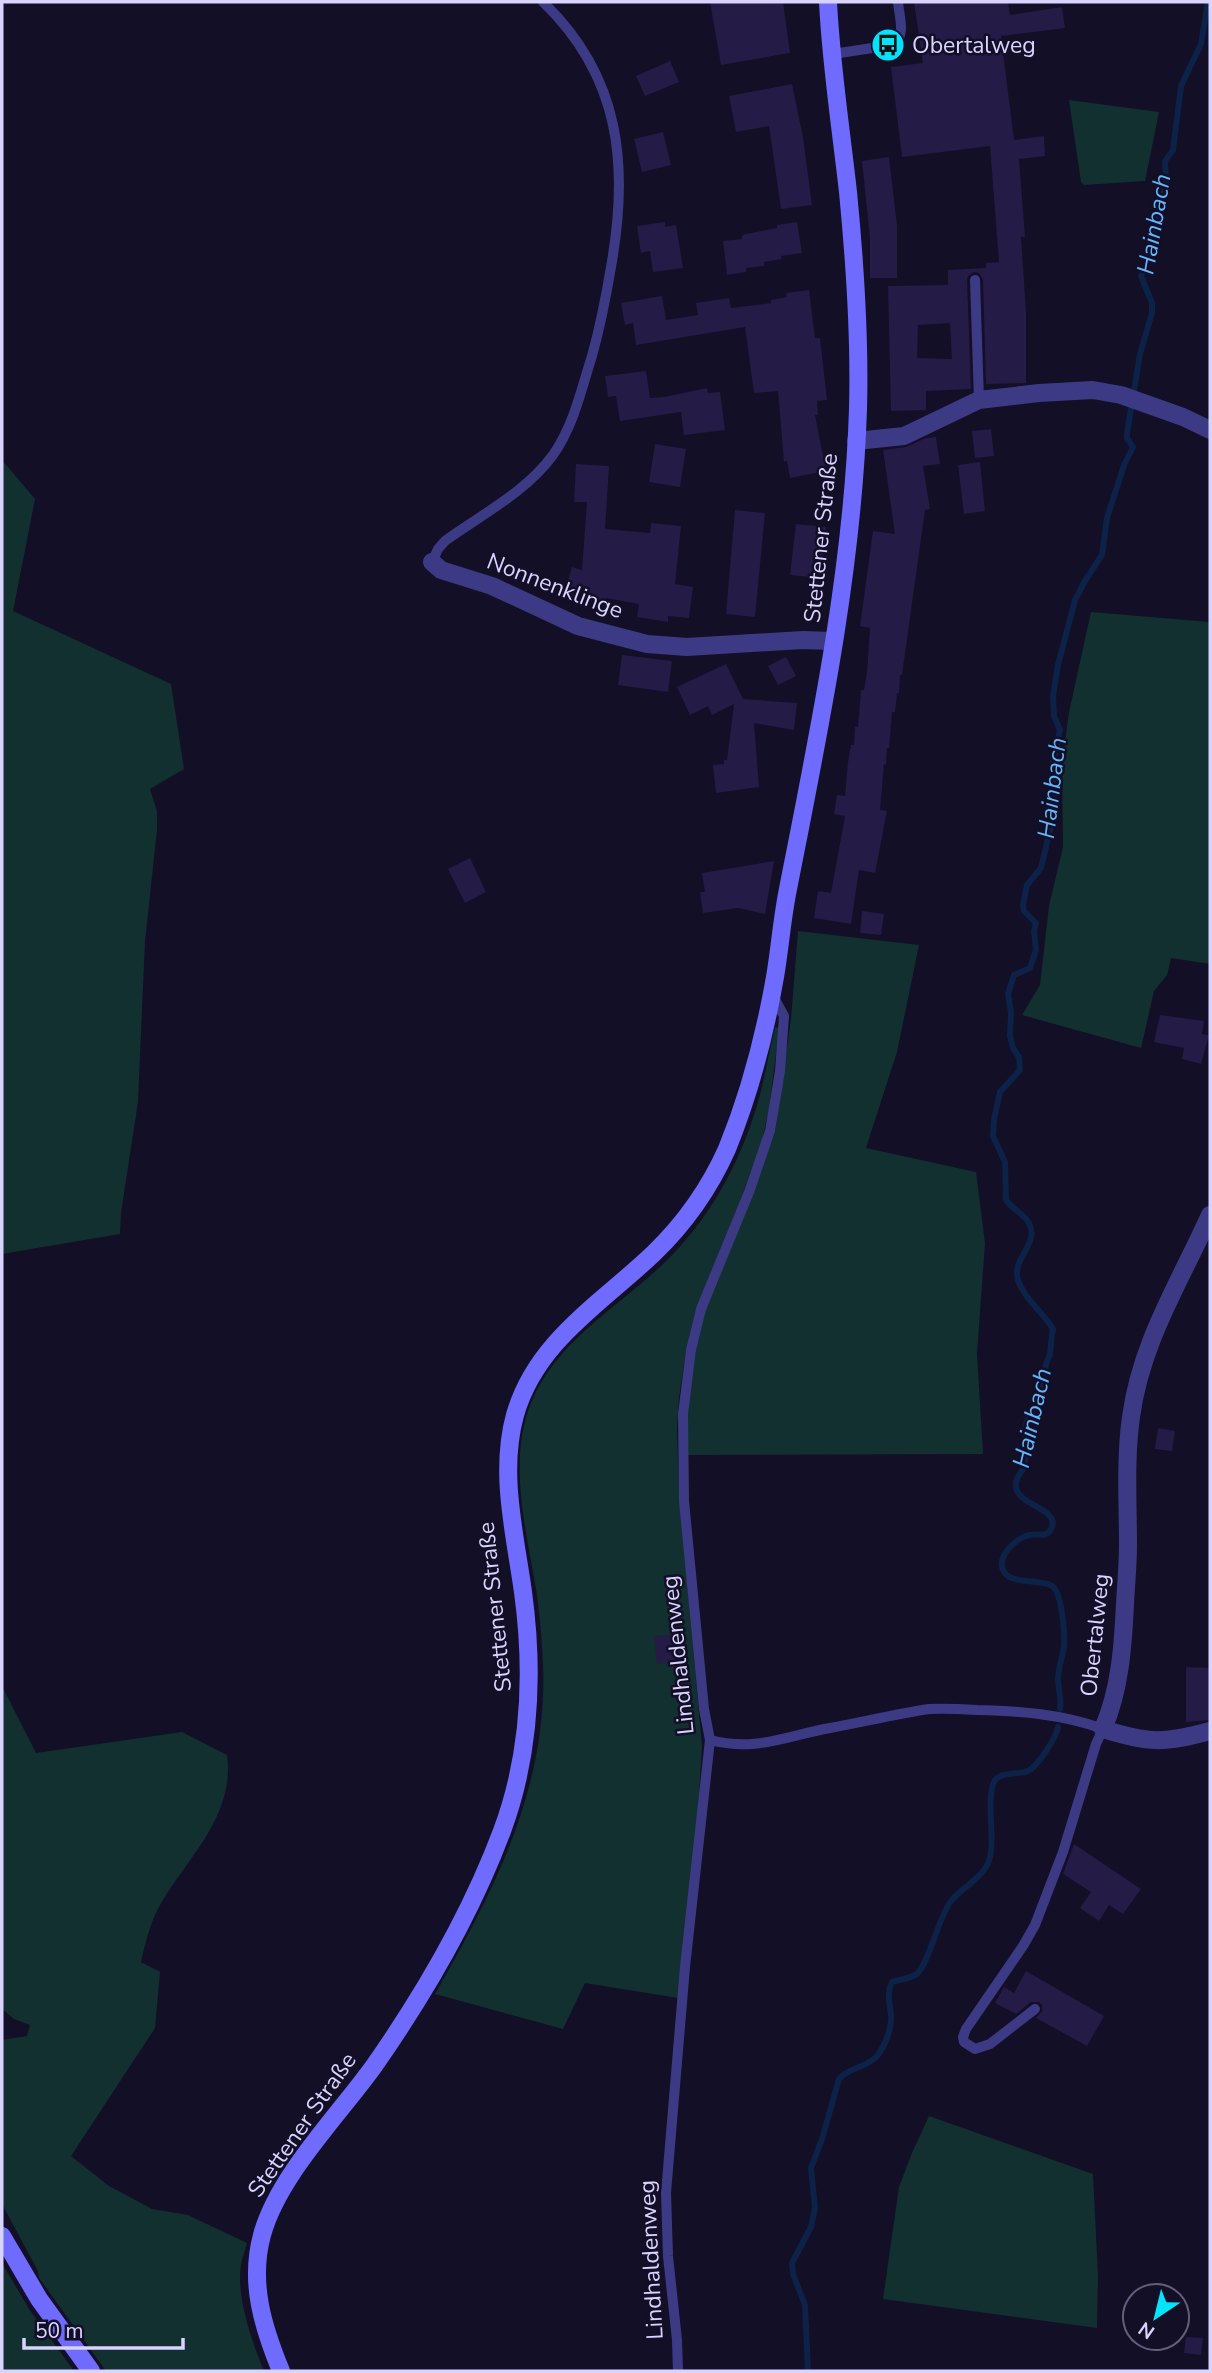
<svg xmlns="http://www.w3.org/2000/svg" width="1212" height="2373" viewBox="0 0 1212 2373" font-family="'Nunito Sans',sans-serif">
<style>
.green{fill:#12302f}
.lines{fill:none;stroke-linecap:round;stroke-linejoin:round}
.stream{stroke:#0c2248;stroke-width:6}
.building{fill:#241b47;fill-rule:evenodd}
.lane{stroke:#3d3a85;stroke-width:10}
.street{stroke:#3d3a85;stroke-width:18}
.secondary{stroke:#6f6bff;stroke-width:18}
.labels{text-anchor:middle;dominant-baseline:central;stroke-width:5;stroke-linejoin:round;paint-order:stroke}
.poi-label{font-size:23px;fill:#d9d4ff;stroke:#130f26;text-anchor:start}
.street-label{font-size:23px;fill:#d9d4ff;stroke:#130f26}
.water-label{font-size:24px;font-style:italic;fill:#62b6ff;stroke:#130f26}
</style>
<rect width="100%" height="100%" fill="#130f26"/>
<!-- green -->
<path class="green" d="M1069,100L1159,112L1145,181L1084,185L1081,182Z
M2,460L35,499L13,611L171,684L184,769L150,789L157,811V830L145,941L138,1102L121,1213L120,1234L2,1254Z
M1091,612L1210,622V964L1171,958L1167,975L1154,991L1141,1048L1022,1015L1040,985L1049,906L1063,847L1062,765L1069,712Z
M798,931L919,945L897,1052L866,1148L976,1172L985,1243L977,1354L983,1454L687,1455L688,1406L696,1350L705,1311L775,1133L791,1019Z
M775,1027L778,1028V1037L769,1109L762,1140L740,1201L695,1312L686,1351L679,1397L677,1428L679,1493L702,1746L697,1826L678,1998L585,1983L563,2029L435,1994C494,1891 548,1787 543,1665C542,1642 540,1618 537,1595C527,1533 507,1463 531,1403C557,1338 625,1304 672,1255C716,1210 745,1152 761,1091C766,1070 770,1048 775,1027Z
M2,1686L36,1753L182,1732L227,1755C235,1814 191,1854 163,1900C151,1919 146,1940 141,1962L160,1972L155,2028L71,2156L109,2186L152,2209L188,2215L247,2243C245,2250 243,2257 241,2264C236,2297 252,2342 264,2371H106L39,2278L38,2271L2,2204V2040L27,2036L30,2025L14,2019L2,2009Z
M929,2116L1093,2174L1098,2276L1097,2328L883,2299L899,2187L912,2153Z
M2,2263L29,2309L74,2371H2Z"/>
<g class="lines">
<!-- stream -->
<path class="stream" d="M1060,1709C1062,1697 1058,1689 1058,1678C1059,1667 1062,1657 1064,1647C1065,1635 1062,1592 1052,1586C1040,1578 1010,1586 1003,1570C997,1555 1017,1538 1029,1535C1038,1533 1047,1539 1052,1527C1059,1509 1018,1505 1016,1487C1015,1478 1020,1474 1024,1468C1027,1461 1025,1434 1026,1425C1027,1416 1034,1410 1037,1401C1041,1389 1042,1377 1046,1365C1046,1364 1049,1356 1050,1355C1051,1346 1051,1338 1053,1329C1043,1312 1024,1299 1018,1280C1011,1259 1040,1244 1029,1223C1023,1213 1012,1209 1006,1200L1005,1162L993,1136L994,1119L1000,1092L1020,1070L1019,1057L1013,1048L1010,1036L1011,1012L1008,994L1014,975L1030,968L1036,950L1034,931L1036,923L1024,911L1023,905L1027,885L1041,868L1055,809L1052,768L1060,730L1054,716L1053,696L1058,665L1075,600L1085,581L1102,555L1107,518L1124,465L1133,447L1127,438V433L1140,354L1152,313V303L1141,276L1155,246L1153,226L1166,184L1165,161L1173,150L1181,86L1201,44L1208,2
M808,2371L805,2305L793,2274L792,2263L811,2227L815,2208L811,2168L822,2139L839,2079C849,2067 867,2068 877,2056C885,2046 892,2028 891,2015C890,2002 886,1995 892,1982C900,1979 910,1979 917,1974C929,1963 939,1916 951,1901C963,1886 986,1877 990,1857C995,1837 986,1801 994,1782C999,1771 1019,1775 1028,1771C1038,1766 1056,1738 1058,1727"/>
</g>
<!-- building -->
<path class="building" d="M710,2H783L790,53L721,65Z
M914,2H1008L1010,15L1062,7L1065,28L1001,36L1014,140L1044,136L1045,156L1019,159L1025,237H1021L1026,312V383L986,384L983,280L979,273L974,272L968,276L967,280L971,389L926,391V410L891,411L888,286L948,285V270L986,268V263L999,262L990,146L902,157L891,67L923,63ZM950,323L952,359L917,358L918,325Z
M670,61L679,82L645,96L636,76Z
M792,84L803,137L812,205L781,209L769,126L736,132L729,96Z
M663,132L671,165L642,172L634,139Z
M889,157L897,226V278H870V238L862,161Z
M665,222V227L676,225L683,268L653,272L650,251L641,253L637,226Z
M797,222L802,253L781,256L782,259L764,262V266L746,268V272L727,275L723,241L742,239V235L777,228V225Z
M809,290L815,338H820L827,400L817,401L818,415H815L826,471L790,478L787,461L784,462L778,391L754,393L745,327L636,345L633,323L625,325L621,303L662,296L666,320L698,315L696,303L729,298L731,308L771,303V300L787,297L786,293Z
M646,371L650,398L664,397L707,388L708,393L720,392L725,430L684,435L681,412L620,421L616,396L608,397L605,376Z
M991,429L994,456L975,458L972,431Z
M936,437L940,464L923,466L930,509L925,510L902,675H900L899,693H897L895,712H892L889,748H887L886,765L884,764L880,810L887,811L875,873L859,870L851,924L814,918L818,891L831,893L845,816L834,814L837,795L845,796L848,762L851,745H854L855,727H858L861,690H864L867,672L870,628L860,626L873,531L895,534L883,450L906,447L926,438Z
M655,444L686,449L680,487L649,482Z
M980,462L985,511L964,514L958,465Z
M576,464L609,466L605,529L650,533L651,523L681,526L675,584L693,587L689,618L668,616V622L637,617L639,604L606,598L604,605L564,594L572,567L582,570L587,502H574Z
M735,510L765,513L755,617L726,614Z
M796,524L826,527L821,578L790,575Z
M622,655L672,661L668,692L618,685Z
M786,657L796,676L778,685L768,666Z
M726,664L743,699L797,703L794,730L754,723L759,787L716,793L713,765L724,764V760H727L734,704L712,715L708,706L690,715L677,687Z
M470,858L486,892L465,903L448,869Z
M774,861L765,914L738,908L703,913L700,892H705L702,873Z
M862,911L884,914L881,935L860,933Z
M1160,1015L1204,1021L1202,1034L1209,1035L1201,1064L1182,1059L1184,1048L1154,1042Z
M1158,1428L1175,1431L1172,1451L1155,1449Z
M681,1634L684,1662L657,1664L654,1636Z
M1186,1667L1210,1668V1720L1186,1722Z
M1074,1844L1141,1889L1123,1914L1109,1905L1099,1921L1080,1908L1091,1892L1063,1874Z
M1026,1971L1104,2016L1087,2046L1036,2018L1042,2011V2005L1039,2002H1031L1016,2014L995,2003L1004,1987L1014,1993Z
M1186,2337L1203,2338L1201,2355L1184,2353Z"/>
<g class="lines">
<!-- lane -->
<path class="lane" d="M833,54L892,45C907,37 899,16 898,2
M975,280L979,400
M432,562L438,549L445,541C482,514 525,493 553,455C574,425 581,390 592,356C600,327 606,297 611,267C629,166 621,77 543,2
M710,1740C756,1752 785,1736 830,1728C863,1722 896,1714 929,1709C945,1708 961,1709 977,1710C1019,1711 1063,1714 1103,1729L1096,1744L1063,1852L1035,1925L1023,1946L966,2029L963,2037L964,2042L975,2049L990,2044L1035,2009
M678,2371L677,2340L668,2256L666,2193L685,1967L710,1740L704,1709L684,1501L683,1414L691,1350L701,1309L749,1192L770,1131L780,1071L784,1016L772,994"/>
<!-- street -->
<path class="street" d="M856,441L904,436L979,400L1039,393L1093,390L1121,395L1183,417L1210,430
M432,562L441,570L492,586L578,626L647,644L687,647L803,640L833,641
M1210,1215C1180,1282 1141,1342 1131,1417C1125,1459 1128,1503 1128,1545C1128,1565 1126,1584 1125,1604C1123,1646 1120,1690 1103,1729C1147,1743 1165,1744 1210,1731"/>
<!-- secondary -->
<path class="secondary" d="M2,2236L39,2299L91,2371
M281,2371C263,2327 249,2283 262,2235C278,2176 338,2116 374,2066C425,1993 471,1914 502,1831C531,1753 534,1673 523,1592C515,1534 499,1473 515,1415C536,1341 602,1303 654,1253C684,1224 710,1187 727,1149C749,1095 765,1034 775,977C780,948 782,918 788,889C819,731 853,570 858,409C860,337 855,264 848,192C841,129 831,65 828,2"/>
</g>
<!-- icons -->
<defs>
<symbol id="bus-disc" viewBox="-11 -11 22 22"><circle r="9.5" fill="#00e5ff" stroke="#130f26"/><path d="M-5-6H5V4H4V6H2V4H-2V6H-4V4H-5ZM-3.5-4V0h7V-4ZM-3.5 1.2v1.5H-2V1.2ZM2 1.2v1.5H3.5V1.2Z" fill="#111"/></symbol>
</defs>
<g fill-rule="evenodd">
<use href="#bus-disc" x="869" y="26" width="38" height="38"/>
</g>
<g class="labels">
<!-- poi labels -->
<g class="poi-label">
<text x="912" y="45">Obertalweg</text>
</g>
<!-- street labels -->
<g class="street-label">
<text transform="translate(821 538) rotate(-84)">Stettener Straße</text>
<text transform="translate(555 586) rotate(21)">Nonnenklinge</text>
<text transform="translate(495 1607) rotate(-96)">Stettener Straße</text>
<text transform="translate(1095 1635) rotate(-84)">Obertalweg</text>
<text transform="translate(678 1655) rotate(-96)">Lindhaldenweg</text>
<text transform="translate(302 2125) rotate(-55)">Stettener Straße</text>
<text transform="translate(651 2260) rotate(-93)">Lindhaldenweg</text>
</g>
<!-- water labels -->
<g class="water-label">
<text transform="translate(1154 224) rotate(-80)">Hainbach</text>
<text transform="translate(1052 788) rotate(-83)">Hainbach</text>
<text transform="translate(1032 1418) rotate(-77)">Hainbach</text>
</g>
</g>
<!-- border -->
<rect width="1212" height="2373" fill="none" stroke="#d9d4ff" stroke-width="7"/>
<!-- north arrow -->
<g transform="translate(1156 2317) rotate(215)"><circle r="33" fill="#130f26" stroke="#625e7d" stroke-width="2"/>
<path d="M0-5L12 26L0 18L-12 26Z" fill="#00e5ff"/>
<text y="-10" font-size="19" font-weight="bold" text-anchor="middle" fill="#d9d4ff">N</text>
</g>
<!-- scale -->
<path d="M24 2338v10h159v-10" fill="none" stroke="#d9d4ff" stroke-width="3.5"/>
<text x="35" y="2338" font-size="21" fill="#d9d4ff" stroke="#130f26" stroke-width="5" paint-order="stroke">50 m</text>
</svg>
